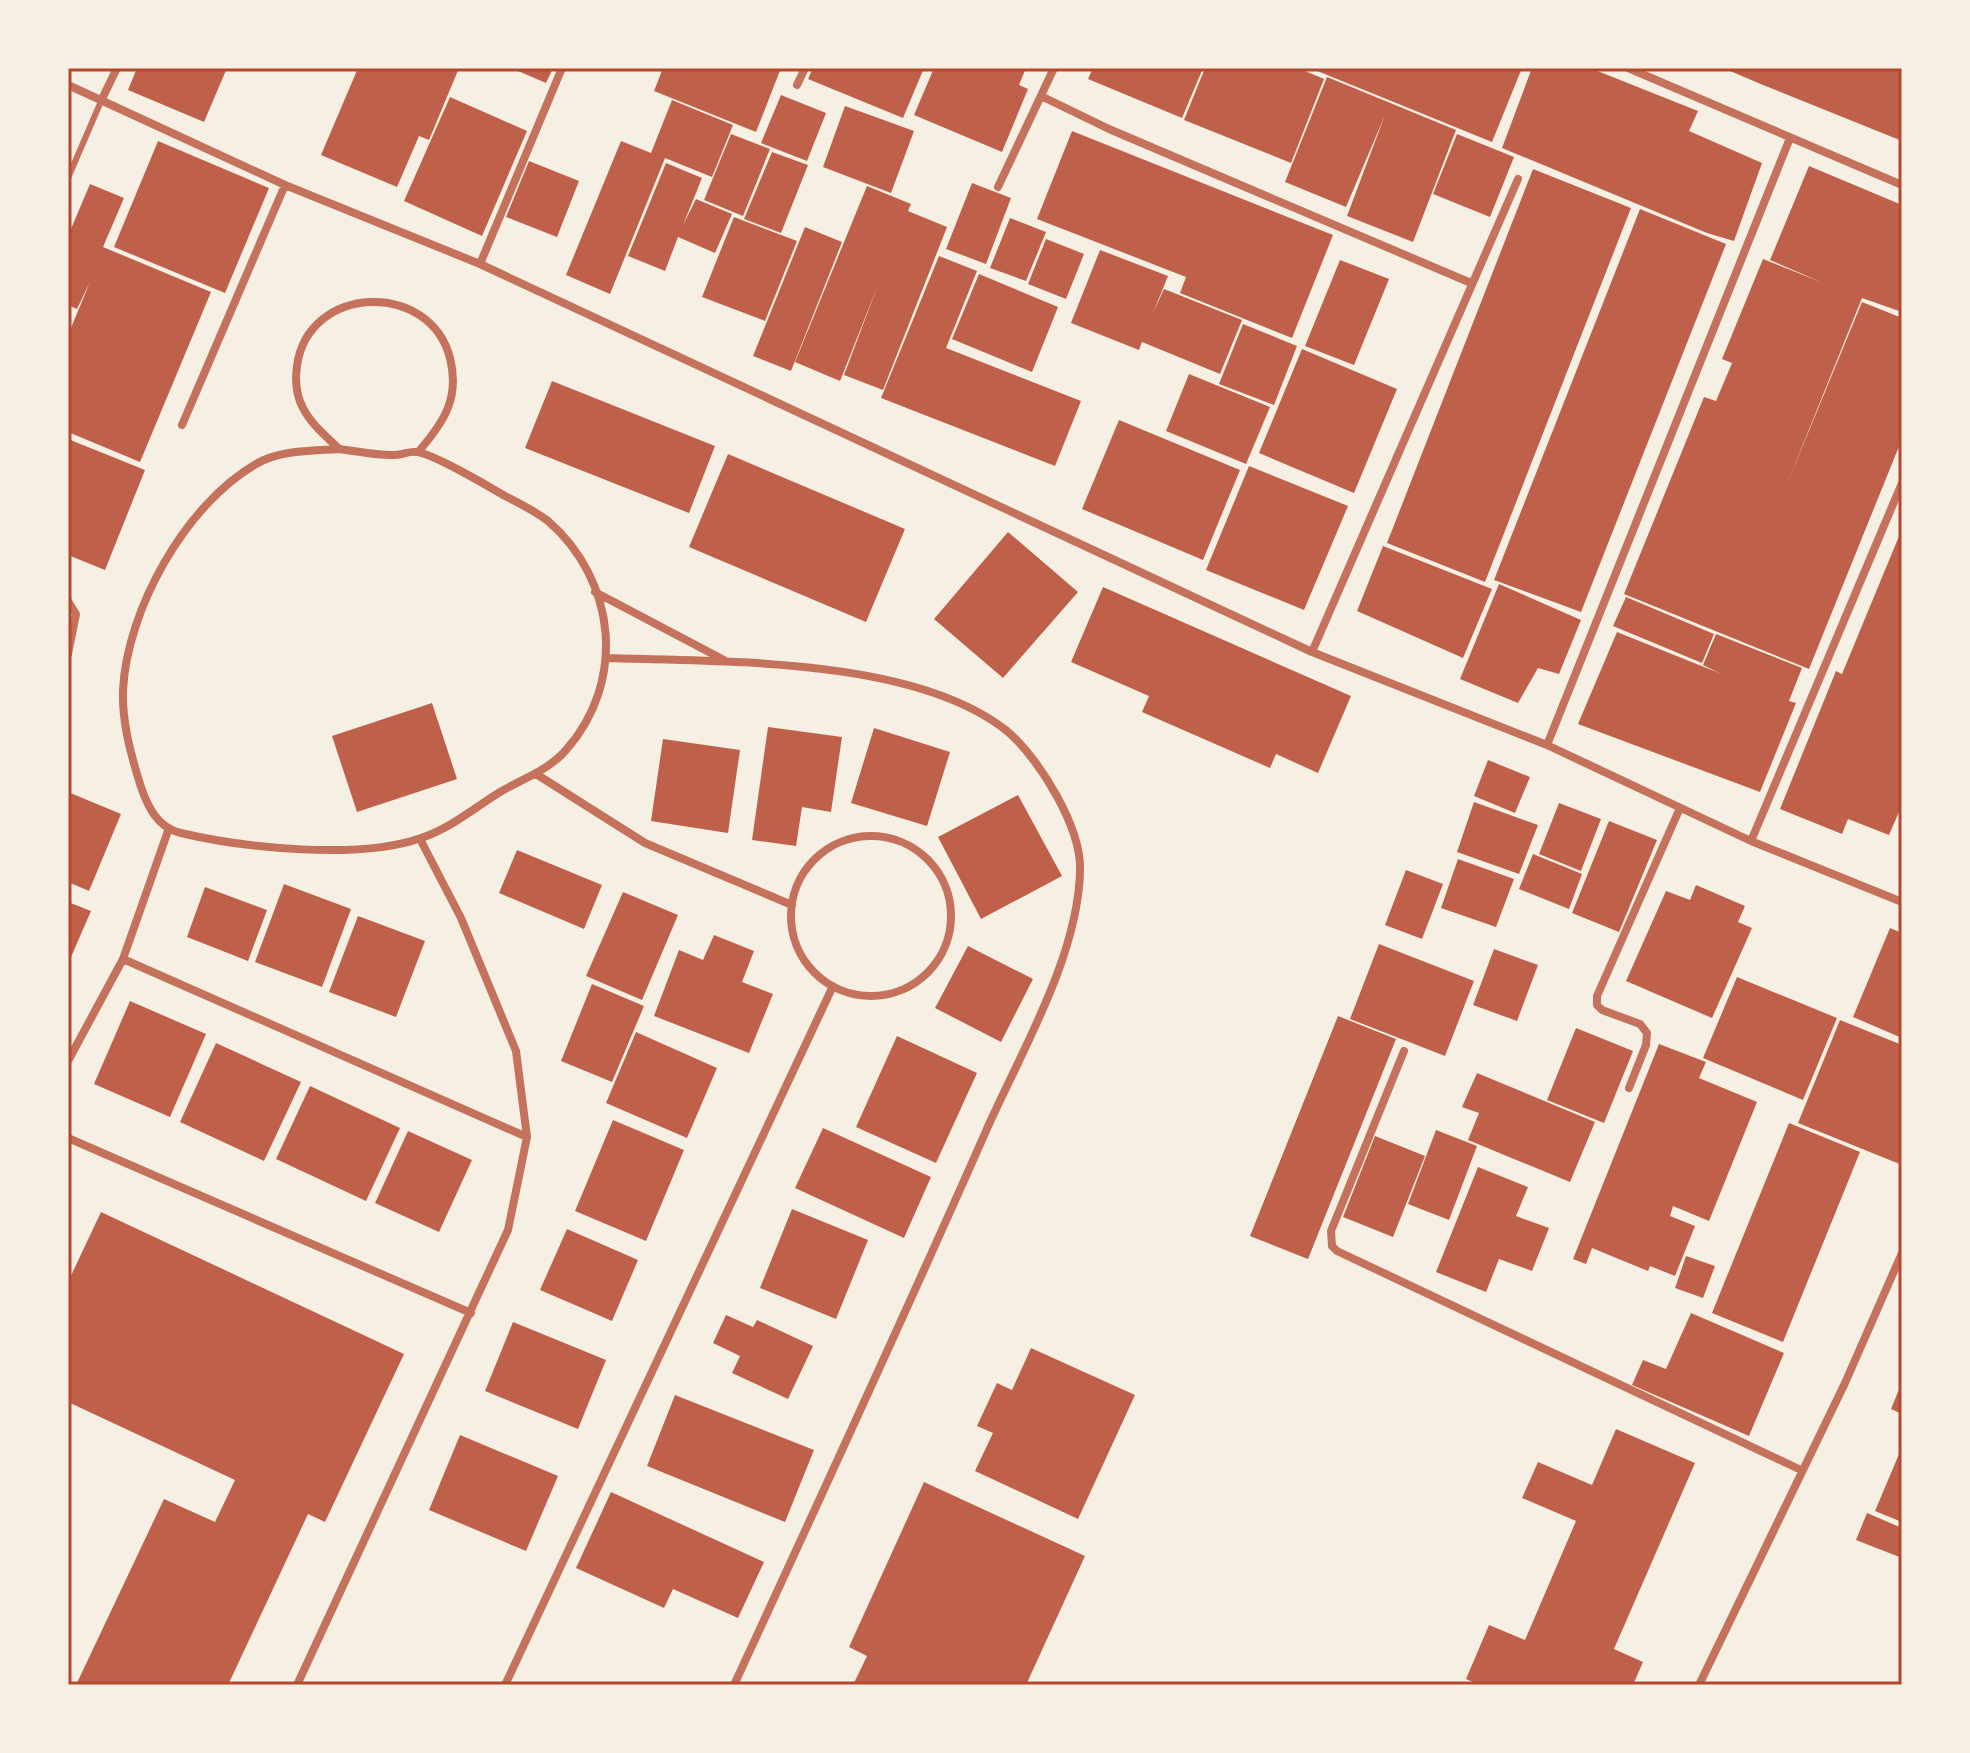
<svg xmlns="http://www.w3.org/2000/svg" width="1970" height="1753" viewBox="0 0 1970 1753" font-family="Lato,sans-serif">
<style>
.building{fill:#bf614a}
.lines{fill:none;stroke-linecap:round;stroke-linejoin:round}
.service{stroke:#c5725c;stroke-width:6}
.minor{stroke:#c5725c;stroke-width:8}
.neatline{fill:none;stroke:#b5482f;stroke-width:3}
</style>
<rect width="100%" height="100%" fill="#f6efe4"/>
<!-- building -->
<path class="building" d="M137,68H227L204,122L128,90Z
M358,68H459L429,140L419,136L397,187L321,155Z
M511,68H553L546,83Z
M663,68H781L756,132L654,91Z
M813,68H924L903,118L808,79Z
M934,68H1026L1019,85L1028,89L1002,152L914,115Z
M1093,68H1203L1182,118L1088,79Z
M1205,68H1298L1324,79L1291,163L1184,120Z
M1310,68H1522L1492,142Z
M1532,68H1590L1698,111L1689,131L1762,163L1734,241L1707,233L1502,148Z
M1723,68H1902V141L1763,85Z
M1327,77L1456,130L1413,242L1347,216L1385,115L1346,207L1285,182Z
M781,95L826,113L807,161L761,143Z
M450,97L527,131L482,236L404,201Z
M672,100L733,125L712,177L665,158L610,294L566,275L621,141L651,153Z
M845,106L914,131L891,193L823,167Z
M1072,131L1333,235L1292,338L1180,293L1186,277L1037,219Z
M731,134L770,149L743,216L704,200Z
M1457,134L1514,157L1490,217L1433,194Z
M158,141L269,188L225,293L114,247Z
M772,152L808,165L781,233L744,219Z
M529,161L579,181L557,237L506,217Z
M666,163L702,178L683,225L696,199L732,214L715,253L678,237L665,271L628,256Z
M1809,166L1902,205V312L1862,298L1787,484L1862,302L1902,318V439L1809,669L1624,594L1704,397L1716,401L1732,363L1722,359L1763,259L1821,282L1770,260Z
M1533,169L1631,208L1485,582L1387,543Z
M972,183L1011,198L986,264L946,249Z
M90,184L124,198L103,247L211,292L140,462L68,432V335L90,282L77,309L68,305V236Z
M867,186L911,204L908,211L947,227L883,390L844,375L878,285L840,381L795,362Z
M1640,209L1726,244L1581,612L1494,580Z
M734,217L797,241L765,321L702,297Z
M1010,218L1046,232L1026,281L990,268Z
M805,227L842,242L791,371L753,356Z
M1046,239L1084,254L1066,299L1028,284Z
M1100,250L1168,276L1153,313L1164,289L1242,320L1220,374L1142,342L1139,350L1071,323Z
M939,256L977,271L946,348L1081,401L1055,466L881,398Z
M1340,260L1389,279L1354,365L1305,346Z
M979,274L1058,307L1032,372L952,339Z
M1243,324L1297,346L1274,405L1219,384Z
M1302,349L1397,389L1354,493L1259,453Z
M1189,374L1270,407L1246,464L1166,431Z
M552,381L715,446L689,513L525,448Z
M1119,420L1240,470L1203,560L1082,509Z
M68,439L145,470L105,570L68,555Z
M728,454L905,529L866,622L689,547Z
M1249,466L1348,506L1304,610L1206,570Z
M1902,529V805L1889,835L1848,819L1842,834L1780,809L1836,671L1842,674Z
M1008,532L1078,592L1003,678L934,619Z
M1383,546L1492,589L1463,658L1357,611Z
M1499,584L1581,620L1559,674L1538,668L1518,703L1460,679Z
M1103,587L1351,696L1318,773L1276,754L1270,768L1142,712L1149,696L1071,662Z
M1626,597L1714,634L1702,663L1613,626Z
M1617,632L1719,673L1703,665L1716,634L1802,668L1789,701L1796,703L1760,792L1578,724Z
M432,703L457,779L357,812L332,736Z
M768,727L842,737L831,812L802,807L796,846L752,840Z
M874,728L950,752L927,826L851,803Z
M663,739L740,750L728,833L651,821Z
M1488,760L1530,777L1515,813L1474,796Z
M68,792L121,814L89,891L68,882Z
M1018,795L1062,876L981,919L938,837Z
M1474,802L1538,825L1519,874L1457,852Z
M1559,803L1601,819L1581,871L1539,854Z
M1609,821L1657,840L1619,932L1572,913Z
M517,850L602,885L584,929L499,893Z
M1533,854L1582,874L1569,909L1519,889Z
M1458,859L1514,879L1496,927L1441,908Z
M1406,870L1443,884L1422,939L1385,925Z
M284,884L351,909L322,987L255,962Z
M1696,885L1745,906L1738,922L1752,928L1712,1018L1626,981L1666,891L1690,900Z
M205,887L267,910L248,961L187,937Z
M623,892L678,915L642,1000L586,976Z
M68,902L91,911L68,964Z
M358,916L425,941L396,1017L329,992Z
M1890,928L1902,933V1038L1853,1017Z
M714,935L754,951L742,982L773,994L749,1053L654,1016L679,950L703,960Z
M1379,944L1474,981L1445,1056L1350,1019Z
M968,946L1033,979L1001,1042L935,1008Z
M1494,949L1538,965L1517,1021L1473,1005Z
M1737,977L1837,1018L1803,1100L1703,1058Z
M592,984L644,1006L612,1082L561,1061Z
M130,1001L206,1034L170,1117L94,1084Z
M1338,1016L1396,1039L1308,1259L1250,1236Z
M1840,1020L1902,1045V1165L1798,1123Z
M1576,1028L1633,1051L1604,1123L1547,1100Z
M636,1032L717,1068L687,1138L606,1103Z
M897,1036L977,1073L936,1163L856,1127Z
M216,1043L301,1082L264,1161L180,1122Z
M1659,1044L1706,1062L1699,1078L1757,1102L1709,1221L1673,1206L1670,1216L1695,1226L1675,1276L1650,1266L1648,1271L1592,1248L1586,1264L1573,1259Z
M1477,1073L1595,1122L1570,1182L1468,1140L1479,1113L1462,1107Z
M310,1086L400,1128L366,1201L276,1159Z
M613,1120L684,1150L646,1241L575,1211Z
M1789,1123L1860,1152L1783,1342L1712,1313Z
M823,1128L931,1177L904,1238L795,1188Z
M1436,1130L1477,1146L1449,1220L1408,1204Z
M408,1131L472,1160L439,1232L375,1203Z
M1375,1136L1425,1156L1393,1237L1343,1217Z
M1478,1167L1528,1187L1516,1216L1549,1228L1532,1271L1499,1259L1486,1292L1436,1272Z
M792,1209L868,1240L836,1319L760,1288Z
M101,1212L404,1354L325,1522L308,1514L228,1685H76L164,1499L215,1522L235,1480L68,1402V1282Z
M567,1229L638,1260L612,1321L540,1290Z
M1686,1256L1715,1266L1703,1298L1675,1288Z
M1691,1313L1784,1353L1749,1436L1632,1385L1643,1360L1666,1369Z
M726,1315L753,1327L757,1320L813,1346L788,1399L732,1373L740,1356L713,1343Z
M513,1322L606,1360L578,1429L485,1391Z
M1031,1348L1135,1395L1078,1519L975,1471L993,1433L977,1426L997,1383L1012,1390Z
M1902,1382V1414L1891,1409Z
M675,1395L814,1450L785,1522L647,1466Z
M1616,1429L1695,1463L1614,1649L1643,1662L1633,1685H1480L1466,1679L1489,1625L1525,1640L1576,1521L1522,1498L1538,1462L1592,1485Z
M460,1435L558,1476L526,1551L429,1510Z
M1902,1447V1522L1875,1511Z
M924,1482L1085,1556L1026,1685H853L867,1656L849,1647Z
M611,1492L764,1562L738,1618L673,1589L664,1608L576,1568Z
M1867,1513L1902,1528V1558L1856,1540Z"/>
<g class="lines">
<!-- service -->
<path class="service" d="M68,178L102,99"/>
<!-- minor -->
<path class="minor" d="M1628,68L1902,185
M68,85L285,185L480,264L1312,652L1547,745L1751,841L1902,902
M797,85L805,68
M1041,96L1109,129L1471,283
M102,99L117,68
M998,187L1054,68
M480,264L562,68
M182,425L285,185
M339,449C357,451 377,456 395,455C402,455 409,451 416,452C430,452 490,487 505,496C519,503 535,511 548,521C616,580 627,681 566,750C549,770 522,779 500,792C474,808 451,828 421,838C360,860 244,848 181,833C154,827 144,799 137,774C129,747 122,719 123,690C127,610 185,505 256,464C280,450 311,451 339,449Z
M339,449C326,436 311,424 303,408C296,395 295,380 297,366C308,284 430,280 450,358C460,398 444,422 419,451
M595,592L724,660
M68,601L76,614L68,654
M1312,652L1518,179
M609,658C724,662 914,657 1007,731C1039,758 1082,828 1080,871C1078,957 1021,1052 986,1131C904,1317 819,1501 734,1685
M1547,745L1790,138
M536,774L645,843L792,905
M791 916a80 80 0 1 1 160 0a80 80 0 1 1-160 0Z
M1751,841L1902,483
M123,959L527,1137
M1404,1051L1331,1231L1332,1246L1337,1251L1801,1470
M68,1061L123,959L169,828
M1629,1088L1646,1045L1647,1033L1640,1024L1602,1010L1597,1005V996L1680,808
M68,1138L471,1313
M297,1685L508,1230L527,1137L516,1051L461,918L420,839
M505,1685L833,986
M1699,1685L1845,1383L1902,1253"/>
</g>
<!-- border -->
<rect width="1970" height="1753" fill="none" stroke="#f6efe4" stroke-width="140"/>
<rect x="70" y="70" width="1830" height="1613" class="neatline"/>
</svg>
